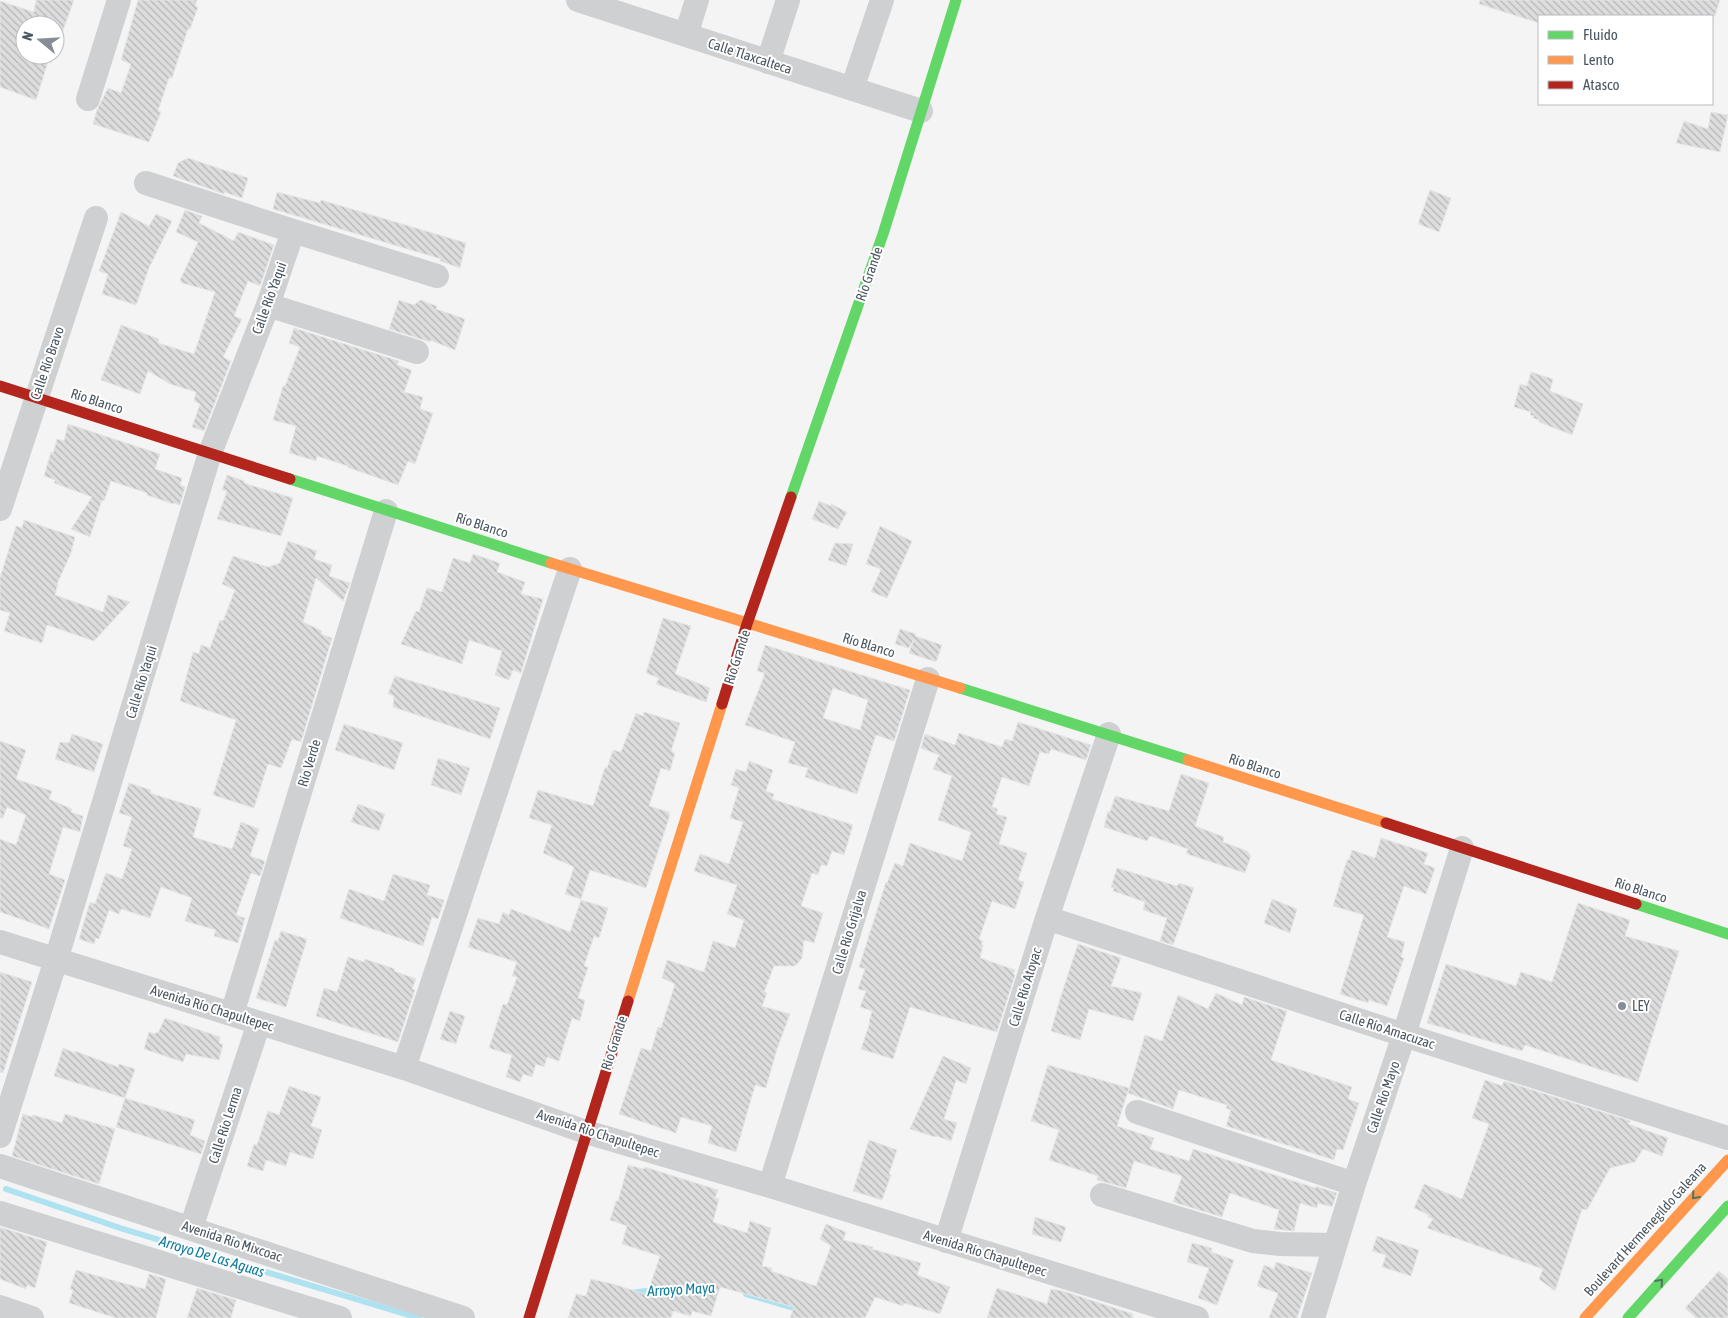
<svg xmlns="http://www.w3.org/2000/svg" width="1728" height="1318" viewBox="0 0 1728 1318" font-family="'Asap Condensed',sans-serif">
<style>
.lines{fill:none;stroke-linecap:round;stroke-linejoin:round}
.stream{stroke:#aee2f0;stroke-width:6}
.building{fill:url(#building-back-hatch);stroke:#e5e6e7;fill-rule:evenodd}
.street{stroke:#ced0d2;stroke-width:24}
.fast{stroke:#63d668;stroke-width:11}
.slow{stroke:#ff974d;stroke-width:11}
.jam{stroke:#b3261e;stroke-width:11}
.oneway{stroke:#507663}
.poi-dot{fill:#868d94;stroke:#fff;stroke-width:2}
.labels{text-anchor:middle;dominant-baseline:central;stroke-width:4;stroke-linejoin:round;paint-order:stroke}
.street-label{font-size:14px;fill:#4a5661;stroke:#fff}
.poi-label{font-size:14px;fill:#4a5661;stroke:#fff;text-anchor:start}
.water-label{font-size:15px;font-style:italic;fill:#0c7c9b;stroke:#fff}
</style>
<defs>
<pattern id="building-back-hatch" width="6" height="6" patternUnits="userSpaceOnUse" patternTransform="scale(1.25)"><rect width="6" height="6" fill="#ddddde"/><path d="M-1 5l2 2M0 0l6 6M5-1l2 2" fill="none" stroke="#b5b6b7"/></pattern>
</defs>
<rect width="100%" height="100%" fill="#f4f4f4"/>
<g class="lines">
<!-- stream -->
<path class="stream" d="M6,1189L123,1229L419,1318
M630,1293L655,1290
M746,1294L801,1310"/>
</g>
<!-- building -->
<path class="building" d="M36,0H74L55,53V25H25V55H54L51,63L48,62L36,100L0,87V1L34,12Z
M138,0H197L195,6L198,7L190,29H188L172,78H169L158,111L161,112L149,142L93,124L97,110L108,88L121,93L131,64L121,60Z
M1480,0H1720L1715,16H1539V23L1479,4Z
M1711,112L1728,115L1720,152L1676,143L1684,121L1708,129Z
M188,158L248,178L242,198L224,192V194L173,176L178,163Z
M1430,190L1451,198L1439,232L1418,224Z
M277,192L320,203L321,200L466,243L460,268L440,261L441,259L273,209Z
M185,210L202,216L199,223L234,241L238,232L274,245L260,286L248,281L234,316L242,319L223,357L231,361L204,431L192,427L200,404L194,401L196,392L170,384L148,371L140,394L101,380L121,325L159,339L158,343L194,354L215,292L182,283L180,280L198,242L176,232Z
M121,212L149,226L156,214L172,221L149,268L136,305L102,294L108,274L99,271Z
M399,300L414,305L420,300L437,306L436,309L465,319L455,350L430,340V342L389,329Z
M294,328L399,361L397,365L412,370L404,392L423,397L420,409L433,413L415,464L408,461L398,485L347,467L348,466L317,456L316,461L289,453L296,426L273,420L283,386H285L300,347L289,343Z
M1531,372L1553,379L1550,391L1583,404L1572,435L1539,422V420L1533,418L1534,416L1530,415L1531,412L1514,407L1520,384L1527,386Z
M68,424L160,454L155,469L182,478L180,485L185,487L180,505L173,503V504L147,495V493L111,481L104,501L102,500L90,537L71,529L92,497L54,483L55,480L44,476L51,452L53,453L57,439L64,441Z
M227,475L244,481V483L293,498L281,536L217,519L227,491L222,490Z
M819,501L831,506V504L847,512L838,529L812,519Z
M24,520L75,537L71,553L57,584H58L55,595L103,612L108,595L130,602L94,641L47,625L42,643L4,631L10,613L0,610V578L16,526L22,528Z
M880,526L912,541L887,598L871,592L881,569L866,564Z
M288,541L317,551L314,559L332,565L329,576L350,583L343,601L316,578L303,622L322,631L321,634L332,638L301,742L292,739L281,768L268,764L254,808L213,795L236,720L180,701L193,652L199,654L201,645L210,648L220,620L223,621L235,590L222,584L233,556L268,567L280,563Z
M835,543L853,544L846,566L828,560Z
M473,554L500,563L497,572L525,582L521,594L543,599L521,673L513,670L509,680L495,675L502,651L469,640L462,664L401,644L416,611L419,612L427,588L442,592L453,558L470,563Z
M663,618L691,626L675,674L710,688L706,702L656,684L659,678L646,673Z
M900,629L916,634L915,636L942,645L936,662L909,653L914,639L909,648L895,644Z
M765,645L910,690L894,741L876,735L857,794L805,777L808,768L788,763L795,742L745,725L764,676V673L757,671ZM833,688L868,700L860,730L823,718Z
M395,676L500,708L490,739L393,707L394,696L388,694Z
M644,712L680,723L671,751L675,753L670,771L661,768L649,806L669,812V814L670,815L646,888L590,870L581,899L565,894L574,867L543,853L552,825L529,818L538,790L593,806L605,767L607,768L613,750L621,752L636,713L643,716Z
M1018,722L1091,745L1086,760L1051,749L1049,754L1040,752L1029,786L1002,777L992,807L998,809L996,814L1007,817L999,844L1027,853L1018,880L1024,882L1015,909L992,901L979,939L983,941L981,944L983,945L980,958L1015,970L1013,974L1015,975L997,1032L910,1007L893,1059L861,1049L870,1022H869L872,1011L860,1007L866,991L858,989L865,969L859,967L886,882L887,883L895,863L903,866L910,843L962,861L971,832L938,820L952,776L933,769L939,755L921,748L925,734L955,745L959,733L1002,747L1005,739L1012,741Z
M344,724L403,743L394,770L335,750Z
M72,734L103,744L94,772L55,759L60,742L69,743Z
M0,741L26,750L16,779L52,791L49,799L72,809L71,812L83,816L80,832L63,827L49,874L65,880L49,929L0,912V839L16,845L26,815L7,807L3,818H0Z
M438,758L470,768L461,795L431,785Z
M749,761L773,770L766,791L774,794L772,799L853,825L844,855L832,851L827,866L821,865L818,875L812,873L801,906L823,913L814,943L804,940L802,958L797,964L794,966H774L764,992L767,993L762,1006L790,1014L777,1049L766,1088L755,1085L736,1152L708,1143L712,1126L681,1117L676,1133L619,1114L641,1048L651,1051L658,1027L661,1028L675,984L662,978L667,960L704,972L713,941L735,948L744,920L727,914L737,885L694,871L700,854L729,864L743,822L730,818L739,788L731,785L736,769L746,772Z
M1181,774L1209,783L1195,826L1224,837L1223,842L1247,851L1251,856L1245,873L1190,855L1186,853L1188,849L1150,836L1147,841L1104,827L1108,811L1110,812L1115,796L1169,811Z
M129,783L151,790L150,793L201,809L193,837L232,849L241,822L259,829L250,856L265,861L260,876L251,873L236,915L245,918L238,943L214,936L216,930L185,921L192,898L161,887L150,918L121,909L119,914L109,910L99,939L96,938L94,944L79,939L90,902L95,904L106,873L122,879L132,849L123,846L132,817L119,813Z
M358,804L385,814L379,831L351,822Z
M1381,838L1428,853L1424,864L1435,868L1426,894L1404,886L1387,937L1405,942L1401,957L1404,958L1387,1006L1369,1000L1368,1003L1340,994L1364,915L1333,906L1347,860H1349L1352,850L1375,858Z
M1117,868L1177,886L1179,883L1194,888L1173,945L1160,941L1167,918L1143,910L1145,902L1113,891L1114,888L1111,887Z
M393,874L430,885L427,895L444,900L438,919L432,917L423,946L340,918L349,889L384,901Z
M1272,899L1297,909L1290,933L1264,923Z
M581,900L608,908L599,938L594,936L584,966L588,967L578,998L585,1000L580,1021L572,1018L559,1061L547,1057L544,1067L536,1064L532,1077L523,1074L520,1082L506,1077L512,1055L489,1048L503,1004L507,1005L517,977L512,976L517,962L468,947L478,918L499,924L503,912L509,915L511,909L570,932Z
M1578,903L1630,920L1625,936L1679,951L1638,1082L1525,1045L1522,1051L1427,1023L1446,964L1516,986L1521,972L1552,982Z
M281,931L307,939L286,1007L256,998L275,940L278,941Z
M1078,944L1121,958L1111,986L1142,993L1133,1021L1089,1009L1080,1040L1051,1031L1060,999Z
M348,957L364,962L365,959L395,969L394,971L416,979L412,989L415,990L398,1042L316,1016L324,988L337,992Z
M0,972L32,982L3,1073L0,1072Z
M1216,993L1242,1005L1244,997L1287,1011L1271,1060L1352,1087L1348,1099L1359,1103L1343,1150L1337,1149L1334,1160L1226,1126L1231,1110L1226,1108L1227,1105L1179,1090L1173,1109L1128,1093L1145,1035L1162,1041L1178,995L1208,1009Z
M450,1011L465,1016L456,1044L440,1039Z
M165,1018L220,1037L219,1043L223,1044L219,1060L186,1054L183,1062L144,1049L149,1032L155,1034L156,1032L158,1033Z
M63,1048L75,1053V1051L118,1067L119,1064L135,1069L125,1098L195,1120L190,1135L205,1141L201,1154L116,1127L125,1098L54,1076Z
M943,1056L971,1068L966,1084L956,1080L944,1119L957,1123L951,1141L936,1136L935,1137L910,1129Z
M1048,1065L1129,1088L1117,1126L1154,1138L1150,1149L1189,1161L1193,1149L1316,1188V1186L1337,1193L1332,1207L1318,1203L1317,1208L1300,1203L1294,1231L1274,1229L1279,1210L1230,1193L1222,1217L1173,1202L1182,1176L1134,1161L1126,1188L1097,1180L1098,1176L1049,1160L1059,1130L1031,1121Z
M1485,1080L1502,1086L1504,1081L1631,1121L1628,1124L1668,1138L1662,1156L1643,1149L1635,1162L1610,1168L1587,1210L1582,1209L1555,1291L1539,1279L1543,1269L1427,1228L1433,1219L1428,1217L1429,1215L1414,1208L1424,1184L1462,1199L1489,1124L1472,1118Z
M289,1086L321,1097L311,1126L322,1130L313,1159L290,1152L286,1166L266,1160L263,1171L247,1166L254,1144L257,1145L268,1111L279,1115Z
M23,1114L32,1117L33,1115L62,1123L65,1114L115,1129L99,1184L12,1156Z
M869,1140L897,1150L889,1174L891,1175L882,1200L853,1191Z
M628,1165L644,1169L645,1167L718,1190L715,1198L719,1199L713,1222L747,1233L750,1221L771,1228L762,1266L772,1268L771,1271L816,1286L831,1246L820,1239L826,1224L846,1232L843,1240L873,1247L872,1249L921,1263L917,1275L950,1287L940,1314L904,1303L903,1306L875,1297L865,1318H790L794,1307L720,1287L711,1316L692,1311L691,1316L673,1311L671,1318H568L576,1294L586,1296L591,1279L613,1284L647,1295L660,1256L622,1244L627,1226L610,1220L616,1201H618Z
M1035,1217L1066,1227L1061,1242L1032,1234Z
M0,1227L47,1242L35,1288L27,1285L26,1289L0,1279Z
M1377,1236L1419,1250L1411,1276L1382,1267L1386,1255L1372,1251Z
M1192,1243L1212,1248L1211,1252L1234,1260L1217,1305L1198,1298L1209,1268L1187,1262Z
M1276,1262L1312,1273L1297,1318H1269L1278,1293L1257,1286L1264,1265L1274,1269Z
M76,1270L145,1289L149,1274L166,1279L156,1318H116L69,1303L73,1290L70,1289Z
M1719,1271L1728,1279V1318H1696L1685,1308Z
M197,1288L236,1300L231,1318H187Z
M997,1288L1047,1304L1051,1289L1063,1291L1133,1314V1318H987Z"/>
<g class="lines">
<!-- street -->
<path class="street" d="M578,0L921,111
M686,35L697,0
M768,62L788,0
M852,89L882,0
M88,99L119,0
M146,183L293,231L437,276
M268,305L417,352
M0,509L96,218
M1047,918L1404,1035L1728,1138
M0,942L404,1068L586,1132L770,1186L1197,1318
M232,1014L386,511
M404,1068L570,569
M1137,1112L1354,1184
M0,1136L56,960L210,453L268,305L293,231
M0,1166L463,1318
M770,1186L928,679
M1102,1195L1253,1241L1280,1244L1335,1245
M0,1213L340,1318
M191,1228L259,1023
M946,1241L1047,918L1109,734
M0,1307L32,1318
M1313,1318L1354,1184L1404,1035L1462,848"/>
<!-- fast -->
<path class="fast" d="M290,479L551,563
M791,497L883,234L956,0
M960,688L1188,760
M1636,904L1728,934
M1628,1318L1728,1206"/>
<!-- slow -->
<path class="slow" d="M551,563L960,688
M1188,760L1386,823
M628,1001L722,704
M1585,1318L1728,1160"/>
<!-- jam -->
<path class="jam" d="M0,386L290,479
M722,704L747,624L791,497
M1386,823L1636,904
M529,1318L628,1001"/>
</g>
<!-- one-way arrows -->
<defs><path id="oneway-chevron" d="M-2-3.5L2.5 0L-2 3.5" fill="none" stroke-width="1.6" stroke-linecap="round" stroke-linejoin="round" transform="scale(1.25)"/></defs>
<g class="oneway">
<use href="#oneway-chevron" transform="translate(1695 1196) rotate(132)"/>
<use href="#oneway-chevron" transform="translate(1660 1282) rotate(-48)"/>
</g>
<!-- markers -->
<circle class="poi-dot" cx="1622" cy="1006" r="5"/>
<g class="labels">
<!-- street labels -->
<g class="street-label">
<text transform="translate(750 56) rotate(18)">Calle Tlaxcalteca</text>
<text transform="translate(869 274) rotate(-71)">Río Grande</text>
<text transform="translate(269 298) rotate(-70)">Calle Río Yaqui</text>
<text transform="translate(47 363) rotate(-71)">Calle Río Bravo</text>
<text transform="translate(97 401) rotate(18)">Río Blanco</text>
<text transform="translate(482 525) rotate(18)">Río Blanco</text>
<text transform="translate(869 645) rotate(17)">Río Blanco</text>
<text transform="translate(737 657) rotate(-72)">Río Grande</text>
<text transform="translate(141 682) rotate(-73)">Calle Río Yaqui</text>
<text transform="translate(309 763) rotate(-73)">Río Verde</text>
<text transform="translate(1255 766) rotate(18)">Río Blanco</text>
<text transform="translate(1641 890) rotate(18)">Río Blanco</text>
<text transform="translate(849 932) rotate(-73)">Calle Río Grijalva</text>
<text transform="translate(1025 987) rotate(-73)">Calle Río Atoyac</text>
<text transform="translate(212 1008) rotate(17)">Avenida Río Chapultepec</text>
<text transform="translate(1387 1029) rotate(18)">Calle Río Amacuzac</text>
<text transform="translate(614 1043) rotate(-72)">Río Grande</text>
<text transform="translate(1383 1097) rotate(-71)">Calle Río Mayo</text>
<text transform="translate(225 1125) rotate(-72)">Calle Río Lerma</text>
<text transform="translate(598 1133) rotate(18)">Avenida Río Chapultepec</text>
<text transform="translate(1645 1229) rotate(-48)">Boulevard Hermenegildo Galeana</text>
<text transform="translate(232 1241) rotate(18)">Avenida Río Mixcoac</text>
<text transform="translate(985 1253) rotate(17)">Avenida Río Chapultepec</text>
</g>
<!-- poi labels -->
<g class="poi-label">
<text x="1632" y="1006">LEY</text>
</g>
<!-- water labels -->
<g class="water-label">
<text transform="translate(212 1256) rotate(17)">Arroyo De Las Aguas</text>
<text transform="translate(681 1289) rotate(-3)">Arroyo Maya</text>
</g>
</g>
<!-- legend -->
<rect x="1538" y="15" width="175" height="90" fill="#ffffff" stroke="#b7bbc0"/>
<rect x="1548" y="31" width="25" height="8" fill="#63d668" stroke="#b7bbc0"/>
<text x="1583" y="40" font-size="15" fill="#4a5661">Fluido</text>
<rect x="1548" y="56" width="25" height="8" fill="#ff974d" stroke="#b7bbc0"/>
<text x="1583" y="65" font-size="15" fill="#4a5661">Lento</text>
<rect x="1548" y="81" width="25" height="8" fill="#b3261e" stroke="#b7bbc0"/>
<text x="1583" y="90" font-size="15" fill="#4a5661">Atasco</text>
<!-- north arrow -->
<g transform="translate(40 40) rotate(288)"><circle r="24" fill="#ffffff" stroke="#b7bbc0"/>
<path d="M0-4L9 19L0 12L-9 19Z" fill="#868d94"/>
<text y="-8" font-size="14" font-weight="bold" text-anchor="middle" fill="#4a5661">N</text>
</g>
</svg>
